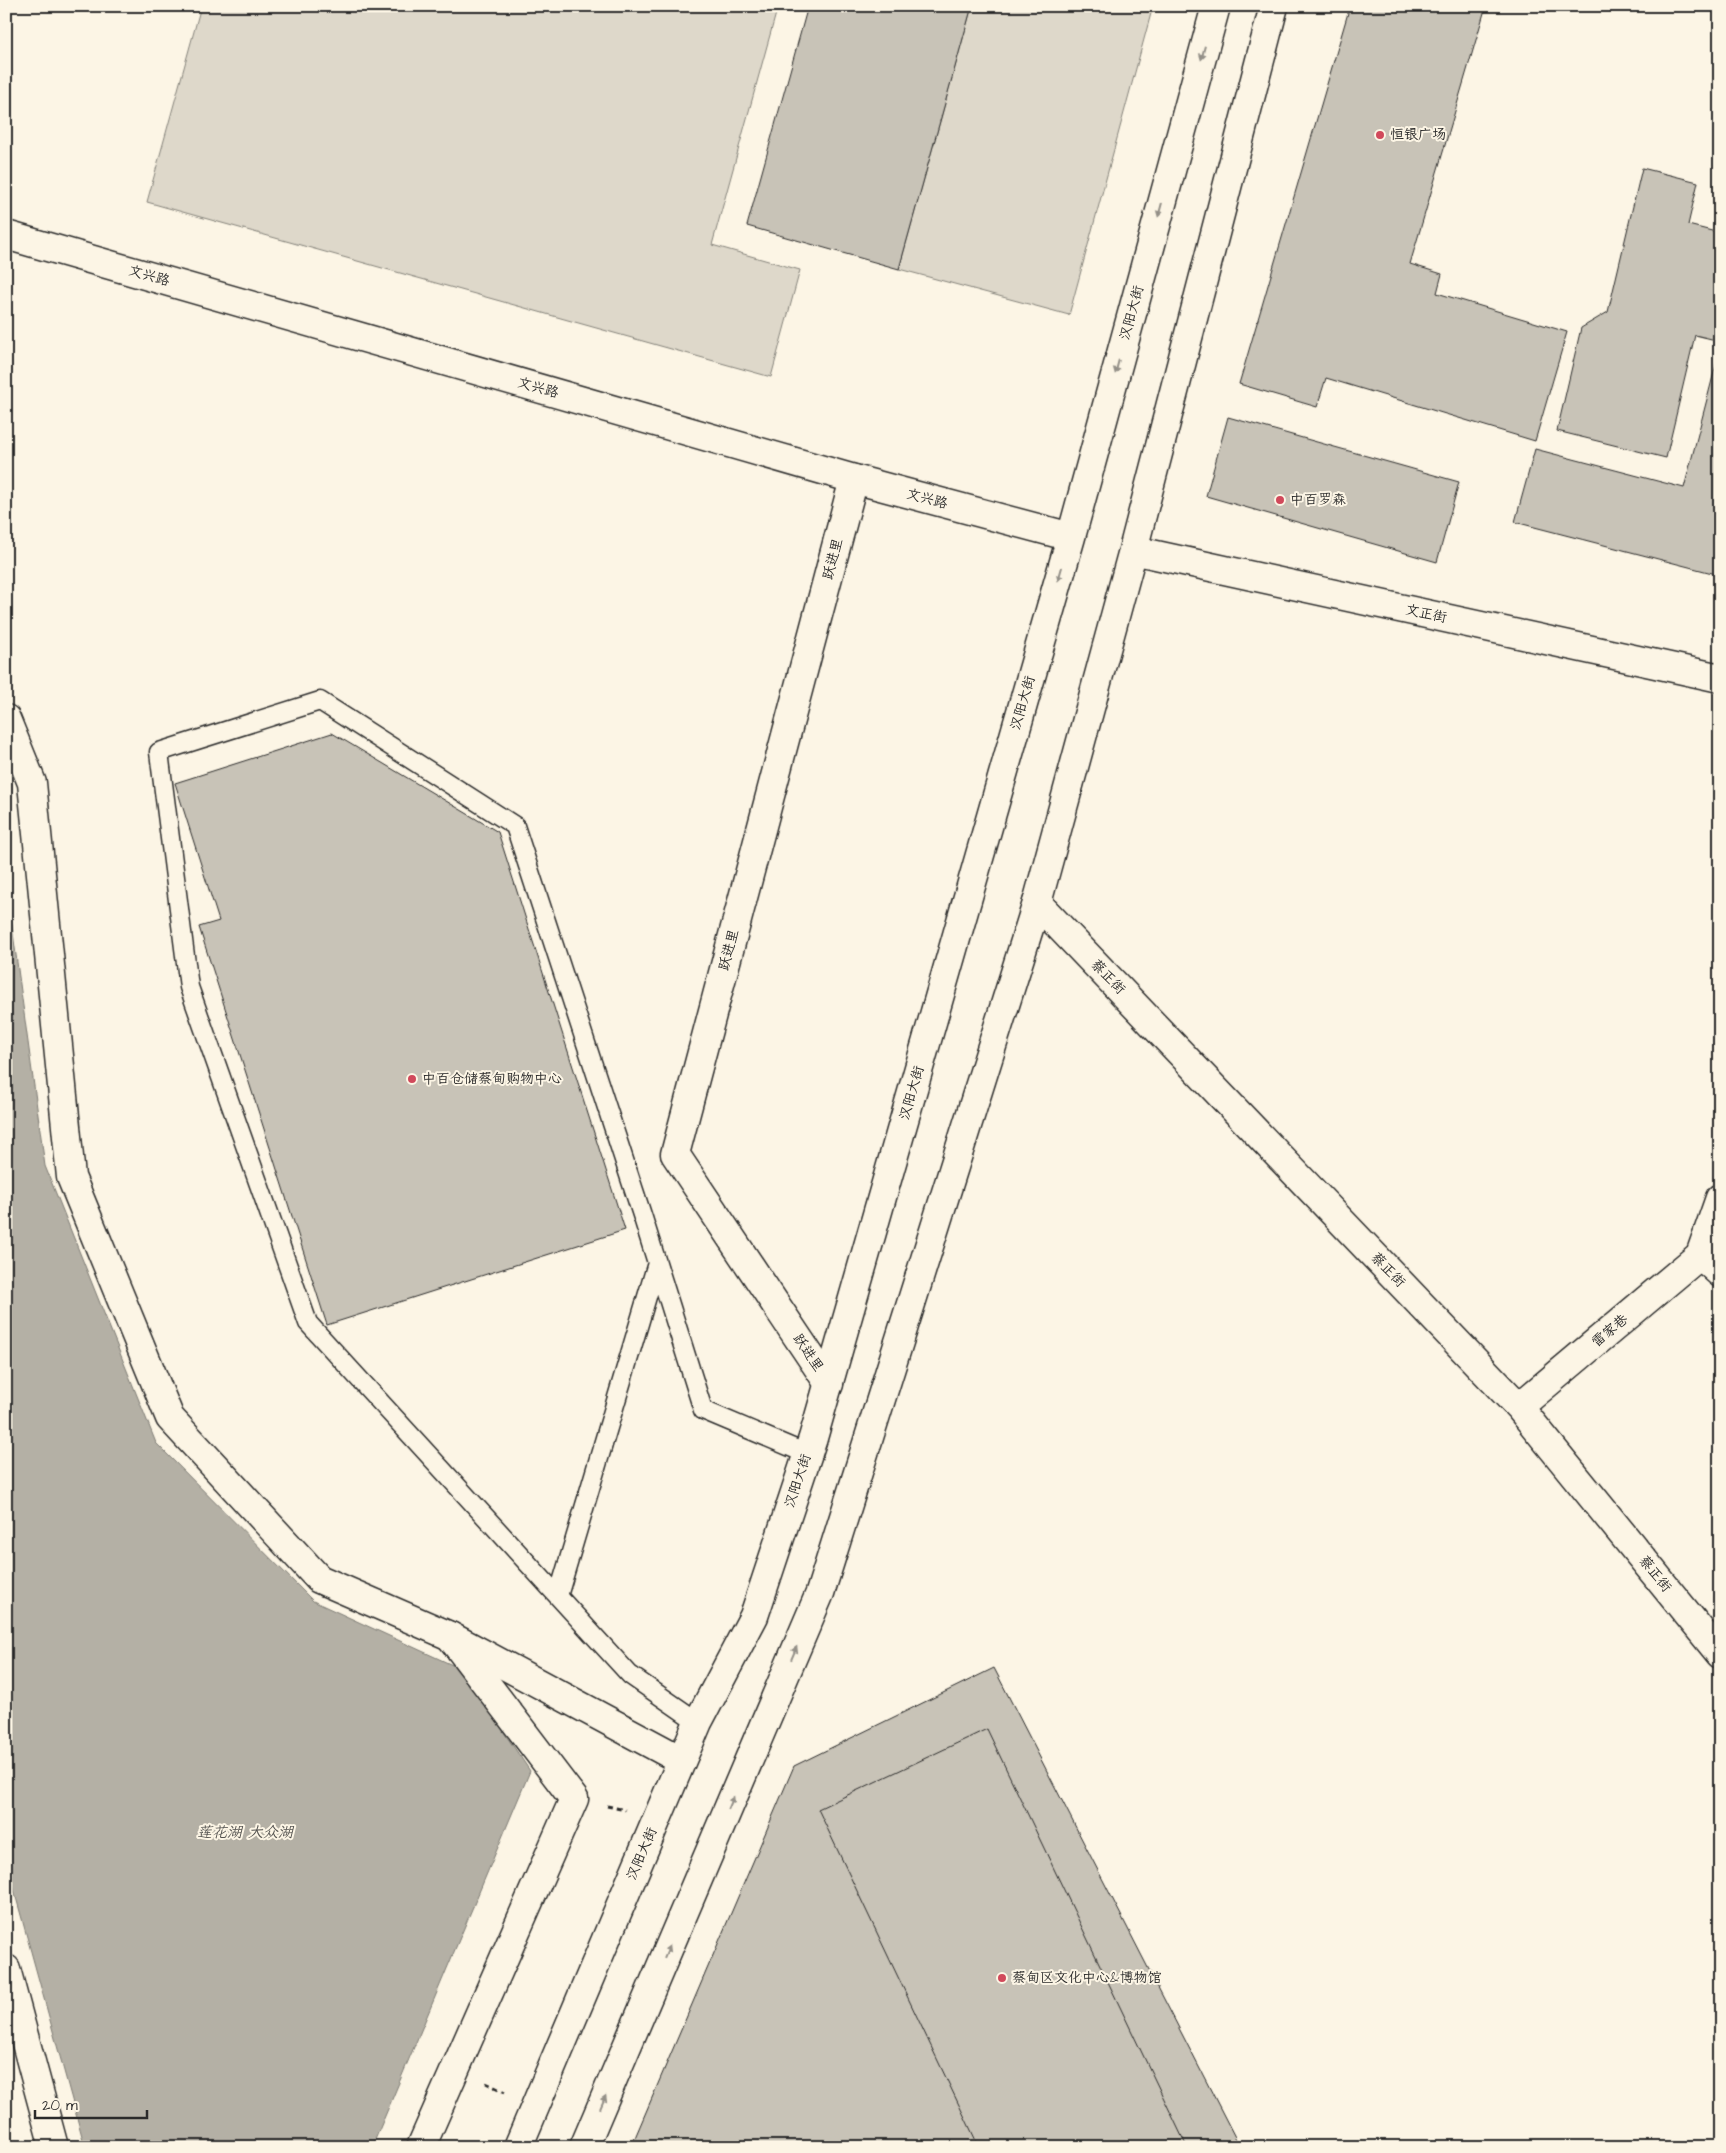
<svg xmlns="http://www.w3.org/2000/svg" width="1726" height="2153" viewBox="0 0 1726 2153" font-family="'Architects Daughter','LXGW WenKai TC',sans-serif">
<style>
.green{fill:#ded8ca;stroke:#84827a}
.water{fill:#b4b0a5;stroke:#7d7b74}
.building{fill:#c8c3b7;stroke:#2b2b2b}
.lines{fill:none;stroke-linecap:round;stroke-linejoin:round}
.service-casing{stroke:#2b2b2b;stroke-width:21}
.pedestrian-casing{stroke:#2b2b2b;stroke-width:31}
.minor-casing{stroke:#2b2b2b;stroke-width:31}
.tertiary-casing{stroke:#2b2b2b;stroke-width:31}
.path{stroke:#2b2b2b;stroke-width:3;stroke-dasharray:5 4;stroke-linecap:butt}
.service{stroke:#fcf5e5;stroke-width:18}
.pedestrian{stroke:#fcf5e5;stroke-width:28}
.minor{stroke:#fcf5e5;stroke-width:28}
.tertiary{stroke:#fcf5e5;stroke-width:28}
.oneway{fill:#949088}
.poi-dot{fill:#d1495b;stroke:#fcf5e5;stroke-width:2}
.labels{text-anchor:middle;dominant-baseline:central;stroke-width:4;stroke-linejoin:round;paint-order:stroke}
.poi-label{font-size:14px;fill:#2b2b2b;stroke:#fcf5e5;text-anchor:start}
.street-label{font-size:14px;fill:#2b2b2b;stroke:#fcf5e5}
.water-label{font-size:15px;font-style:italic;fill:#545350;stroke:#fcf5e5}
</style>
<rect width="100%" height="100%" fill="#fcf5e5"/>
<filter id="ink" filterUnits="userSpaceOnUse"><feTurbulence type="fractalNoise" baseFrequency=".02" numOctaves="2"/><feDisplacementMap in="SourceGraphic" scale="10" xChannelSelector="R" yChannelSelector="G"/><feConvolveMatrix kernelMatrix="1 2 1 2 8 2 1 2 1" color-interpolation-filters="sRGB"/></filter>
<g filter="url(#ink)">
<!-- green -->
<path class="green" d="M201,6H778L712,245L800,270L771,377L147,202Z
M972,6H1153L1069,315L899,269Z"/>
<!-- water -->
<path class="water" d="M6,882L45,1166L156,1443L313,1601L461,1669L530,1771L372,2147H85L6,1861Z"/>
<!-- building -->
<path class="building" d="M808,6H972L899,269L747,226Z
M1350,6H1486L1410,264L1442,274L1437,293L1567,332L1535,441L1326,378L1317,407L1239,384Z
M1642,168L1698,182L1688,225L1720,233V341L1695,335L1666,458L1557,431L1581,328L1608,312Z
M1720,349V575L1515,522L1535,449L1684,488Z
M1228,417L1459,482L1437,562L1206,496Z
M332,733L498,832L625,1230L327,1325L199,927L219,921L175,783Z
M994,1668L1240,2147H631L794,1766Z
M987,1729L1187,2147H979L818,1809Z"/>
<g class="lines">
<defs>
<path id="service" d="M558,1596L657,1263
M698,1722L630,1675L308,1323L189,987L159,752L320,701L515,826L643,1218L703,1410L807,1454"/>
<path id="pedestrian" d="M421,2147L574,1799L450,1636"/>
<path id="minor" d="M6,719L32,783L71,1177L170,1418L319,1579L450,1636L681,1760
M1037,903L1519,1407L1720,1654
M1700,1255L1720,1198
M1700,1255L1720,1273
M829,1384L675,1154L854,479
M1519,1407L1700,1255
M6,1969L54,2147"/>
<path id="tertiary" d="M6,235L854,479L1071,537
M1133,550L1720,678
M518,2147L698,1722L754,1616L813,1438L1071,537L1216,6
M584,2147L820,1593L1037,903L1133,550L1274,6"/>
</defs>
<!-- service casing -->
<use href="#service" class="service-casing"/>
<!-- pedestrian casing -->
<use href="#pedestrian" class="pedestrian-casing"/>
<!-- minor casing -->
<use href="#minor" class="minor-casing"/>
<!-- tertiary casing -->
<use href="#tertiary" class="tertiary-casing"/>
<!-- path -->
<path class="path" d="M607,1806L625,1810
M486,2083L505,2092"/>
<!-- service -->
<use href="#service" class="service"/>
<!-- pedestrian -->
<use href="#pedestrian" class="pedestrian"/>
<!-- minor -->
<use href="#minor" class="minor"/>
<!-- tertiary -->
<use href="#tertiary" class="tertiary"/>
</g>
<!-- one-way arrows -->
<defs><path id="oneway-solid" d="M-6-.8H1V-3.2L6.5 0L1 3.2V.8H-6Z" transform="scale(1.25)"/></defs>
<g class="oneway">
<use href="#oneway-solid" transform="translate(1203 53) rotate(105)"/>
<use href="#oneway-solid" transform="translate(1160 210) rotate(105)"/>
<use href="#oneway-solid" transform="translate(1117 367) rotate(105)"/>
<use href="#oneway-solid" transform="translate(1060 574) rotate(106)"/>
<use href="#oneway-solid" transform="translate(794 1653) rotate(-67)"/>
<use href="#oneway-solid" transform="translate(731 1803) rotate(-67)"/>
<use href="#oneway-solid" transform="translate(667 1952) rotate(-67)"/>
<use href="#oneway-solid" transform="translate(603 2102) rotate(-67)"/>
</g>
</g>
<!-- markers -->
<g class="poi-dot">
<circle cx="1380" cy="135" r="5"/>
<circle cx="1280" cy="500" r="5"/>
<circle cx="412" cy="1079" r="5"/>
<circle cx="1002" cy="1978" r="5"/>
</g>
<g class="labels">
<!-- poi labels -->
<g class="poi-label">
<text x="1390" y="135">恒银广场</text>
<text x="1290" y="500">中百罗森</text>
<text x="422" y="1079">中百仓储蔡甸购物中心</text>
<text x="1012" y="1978">蔡甸区文化中心&amp;博物馆</text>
</g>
<!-- street labels -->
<g class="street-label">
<text transform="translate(149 276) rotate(16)">文兴路</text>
<text transform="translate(1132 313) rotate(-75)">汉阳大街</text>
<text transform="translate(538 388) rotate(16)">文兴路</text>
<text transform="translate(927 499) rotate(15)">文兴路</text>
<text transform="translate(833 559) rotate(-75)">跃进里</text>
<text transform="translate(1426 614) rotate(12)">文正街</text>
<text transform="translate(1023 703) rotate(-74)">汉阳大街</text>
<text transform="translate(729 950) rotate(-75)">跃进里</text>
<text transform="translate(1108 977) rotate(46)">蔡正街</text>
<text transform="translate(912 1093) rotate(-74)">汉阳大街</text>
<text transform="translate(1388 1270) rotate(46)">蔡正街</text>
<text transform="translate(1610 1331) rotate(-40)">雷家巷</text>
<text transform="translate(808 1353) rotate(56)">跃进里</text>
<text transform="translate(798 1481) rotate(-72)">汉阳大街</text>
<text transform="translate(1655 1574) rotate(51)">蔡正街</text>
<text transform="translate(642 1854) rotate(-67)">汉阳大街</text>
</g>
<!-- water labels -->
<g class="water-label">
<text x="245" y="1832">莲花湖 大众湖</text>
</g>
</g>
<!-- margin -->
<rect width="1726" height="2153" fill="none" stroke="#fcf5e5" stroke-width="25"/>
<rect x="12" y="12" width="1701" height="2128" fill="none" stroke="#2b2b2b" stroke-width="2" filter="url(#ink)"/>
<!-- scale -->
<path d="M35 2110v8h112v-8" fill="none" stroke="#2b2b2b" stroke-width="2.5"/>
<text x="42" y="2110" font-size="15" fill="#2b2b2b" stroke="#fcf5e5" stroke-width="4" paint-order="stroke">20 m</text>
</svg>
